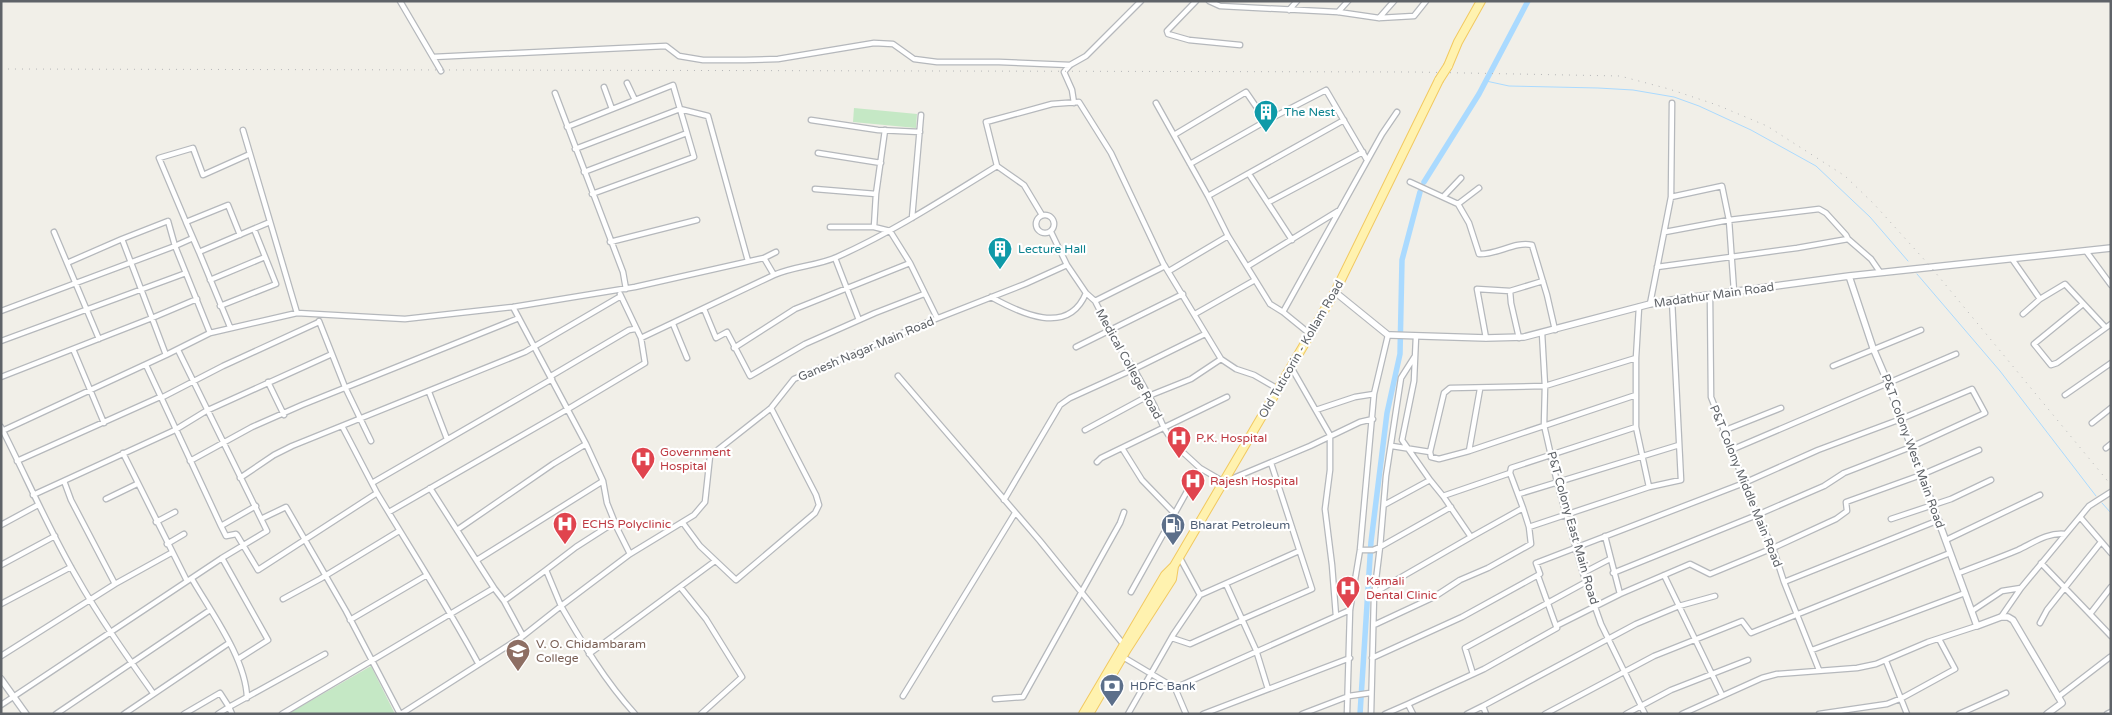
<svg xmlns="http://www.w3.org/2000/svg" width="2112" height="715" viewBox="0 0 2112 715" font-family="'Varela Round',sans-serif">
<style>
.green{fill:#c5e8c5}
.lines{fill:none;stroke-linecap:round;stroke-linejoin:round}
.stream{stroke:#aadaff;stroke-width:1}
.canal{stroke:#aadaff;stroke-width:5.5}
.minor-casing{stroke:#b5b8bc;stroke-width:7}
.tertiary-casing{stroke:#b5b8bc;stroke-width:8}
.primary-casing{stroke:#f2c960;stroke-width:10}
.minor{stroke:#fff;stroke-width:4.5}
.tertiary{stroke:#fff;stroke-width:5.5}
.primary{stroke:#fff2af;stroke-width:8}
.rail{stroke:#b6b7b8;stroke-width:1;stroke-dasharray:1 6;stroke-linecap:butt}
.primary-bridge-casing{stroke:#f2c960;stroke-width:10;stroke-linecap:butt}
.primary-bridge{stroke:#fff2af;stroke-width:8}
.labels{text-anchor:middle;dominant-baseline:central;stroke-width:4.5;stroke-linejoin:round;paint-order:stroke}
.culture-label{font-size:12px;fill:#0d838f;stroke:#fff;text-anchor:start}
.street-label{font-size:12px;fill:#5f6368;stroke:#fff}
.health-label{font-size:12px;fill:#be3a42;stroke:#fff;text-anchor:start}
.service-label{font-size:12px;fill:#4e5e75;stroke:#fff;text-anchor:start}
.education-label{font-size:12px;fill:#785e54;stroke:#fff;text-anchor:start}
</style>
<rect width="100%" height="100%" fill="#f1efe8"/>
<!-- green -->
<path class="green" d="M854,108L917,114L916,128L853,122Z
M371,666L395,714H288Z"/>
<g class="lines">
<!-- stream -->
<path class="stream" d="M1486,81L1509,86L1598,88L1633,90L1674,97L1699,106L1751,130L1816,166L1870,217L1908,261
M1917,274L2000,371L2096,496
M2102,503L2111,513"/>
<!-- canal -->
<path class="canal" d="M1424,182L1479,94L1528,1
M1360,714L1371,542L1387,413L1400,354L1402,260L1420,192"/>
<defs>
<path id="minor" d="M400,1L441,71
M1196,1L1167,31L1168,34L1189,40L1240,45
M1209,1L1220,6L1338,12L1379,18L1414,16L1426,1
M1289,10L1297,1
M1338,12L1348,1
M1379,18L1394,1
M433,57L666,46L679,56L703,60H745L778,59L874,43L893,44L914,59L937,62H999L1070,65
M627,83L635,100
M604,87L612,109
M555,93L623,272L626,289
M1074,103L1072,90L1064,72L1070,65L1086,56L1141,1
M1156,103L1208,196L1228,236L1270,304L1283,312
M811,120L878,130L920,132
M567,127L673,85L694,157L592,194
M243,130L297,313
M885,130L876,194L874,227L890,231L910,263L937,318
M1174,135L1246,92L1266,121
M575,149L680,109L708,116L748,261
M818,153L881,163
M1190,164L1266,121L1326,90L1367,160
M997,166L1024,185L1042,215
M584,172L687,133
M1249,174L1292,240
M1410,182L1458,204L1469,223L1479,254C1497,255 1515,241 1532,245L1547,295L1555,330
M815,189L876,194
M1208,196L1344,120
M1444,196L1461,178
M1671,197L1722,186L1729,220L1734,291
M1269,202L1363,152
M1458,204L1479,188
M1036 224a9 9 0 1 1 18 0a9 9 0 1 1-18 0Z
M912,218L921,115
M186,222L159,158L193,148L203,175L250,154
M830,227H874
M54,232L99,339
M1051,232L1067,265L1086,293L1095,301L1116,342L1134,369L1154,405L1164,428L1175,445L1200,468L1224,482L1310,446L1360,422L1373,419
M1665,232L1729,220L1819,209L1826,213L1846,235L1848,239L1871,259L1880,272
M193,238L175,246L168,221L122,239L152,318L197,299
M610,242L697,220
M2086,251L2111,285
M199,252L186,222L228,205L240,235
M764,258L776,252
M835,258L859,320
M2012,259L2040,299
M67,263L122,239
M1248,266L1338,211
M1657,267L1797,248L1848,239
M1169,271L1228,236
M210,280L265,257
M1710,296L1711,397L1757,515L1773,548L1784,582L1819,670
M991,297C1020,313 1068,337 1086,293
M1095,301L1165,266
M1650,304L1671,197L1672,103
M2083,304L2034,344L2051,365L2057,363L2111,324
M220,306L276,284L254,229
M513,307L586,444L603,481L607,503L617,528L630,554
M1639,307L1636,358V427L1649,487
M704,309L716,338L727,332L750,376L805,344L875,313L924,294
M1,311L175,246L210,333
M1195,314L1255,280
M2023,314L2040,299L2065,284L2105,327
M319,321L345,387L371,441
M673,324L687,358
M230,327L199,252L270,222
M1542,333L1545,386L1544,425L1557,482L1583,573L1601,624L1645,714
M1310,334L1283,312L1382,134L1397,112
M1416,336L1414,381L1402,440L1430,480
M641,338L774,275
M1486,338L1477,289L1510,291
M1519,338L1511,303L1510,291L1543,281
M1,341L186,273
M1076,347L1183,294
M734,348L795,309L910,263
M73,349L104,423
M178,350L267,531L222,558L268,640L238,659
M146,365L221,526L226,536L236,534L237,535L258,570L377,493L342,426
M1833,366L1921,330
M1291,367L1330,435V470L1325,509L1332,565L1336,616
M551,376L629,330L635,329
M898,376L1040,541L1124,645
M1,377L152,318L166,355L210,333L297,313L405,319L513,307L635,287L764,258L774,275C794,266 817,266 837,257C893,232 945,198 997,166L986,122L1052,104L1079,102L1111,153L1163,263L1221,359L1236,369L1254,375L1278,389
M268,382L284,415
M429,392L447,439
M1636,395L1469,451L1439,459L1431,457L1430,452L1444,393L1450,388L1545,386L1636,358
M2065,395L2111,363
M161,398L223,366L319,322
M1316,410L1355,397L1374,394
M2092,423L2111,408
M1,427C26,476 48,528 76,576C99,617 126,655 153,693
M1085,430L1146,397L1191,379L1221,359
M2,431L166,355
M1723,431L1781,408
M1392,446L1430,452
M1122,448L1142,480L1174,513
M2106,448L2111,444
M1731,450L1956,354
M1469,451L1480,389
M123,453L187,581
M17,461L160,397
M190,461L252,427L302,405L519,318
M1097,462L1101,458L1227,397
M240,478L274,455L292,446L525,352L621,296
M64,481L71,500L115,584
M372,483L552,379
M430,488L494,588
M377,493C411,550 447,605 478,663
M1519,494L1679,445
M33,495L175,430L206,411L332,354
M1443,496L1510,473
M106,499L137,484
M1004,500L1060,405L1070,398L1134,369L1205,334
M1384,505L1430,480L1443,496L1471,537L1523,508L1510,473L1511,468L1636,427
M1523,508L1529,527L1649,487L1681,480L1672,300
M389,512L568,409L645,363L641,338L620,294
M2080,517L2111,553
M263,518L286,507L346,611L400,714
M1891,519L1951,499L1991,480
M156,522L175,512
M683,523L700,546L736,580L815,513L819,505L816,495L771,408
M1,525L38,505
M221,526L256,506
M457,530L553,464L586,444
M1605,536L1620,594
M1946,540L2040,495
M167,544L184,534
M1360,550H1373L1380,547L1451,507
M1180,558L1200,595
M477,560L603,481
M2041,563L2090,614L2111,587
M1,565L55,536
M1583,573L1610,559
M1959,573C1979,565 1999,558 2018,550C2033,543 2048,532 2065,534
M1664,575L1679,606L1715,596
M1538,576L1556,626
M192,579C211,612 246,659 247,698
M1784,582L1939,520
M1226,584L1256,650L1268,689
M681,588L706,619L742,677L701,714
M2021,588L2089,506L2111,492
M1131,592L1200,468
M1374,595L1379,590L1471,537
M283,599L320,579L399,531
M504,601L523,636
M1,604L71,567
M1972,611L2002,591L2021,588L2001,617
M2090,614L2111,636
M1243,619L1312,589L1271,463
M350,620L427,575
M2040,623L2047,610L2101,542
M1374,625L1434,597L1460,580L1488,568L1531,544L1529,527
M1172,638L1190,644L1243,620
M1812,650L1965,593
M589,654L715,561
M1,656L115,584L171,553
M1123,657L1175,688L1186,714
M1372,658L1462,617L1540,574L1536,563L1744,483L1818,450L1901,419L1972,389L1985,413L1911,447L1844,473L1824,486L1757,515L1613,573
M1886,661L1907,714
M1473,674L1465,648L1586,582
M1175,688L1350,610
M903,696L1015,513
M2058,697L2110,657
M995,699L1023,697L1120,523L1124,512
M1,705L222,558
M56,714L210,610
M124,714L229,643
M184,714L220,693L229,707L218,714
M232,714L229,707L325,654
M282,714L494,588L504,601L546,570
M401,714L523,636L561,606L546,570L576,547L615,522
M635,714C605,681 583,644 561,606L630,554L694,515L705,502L710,456L771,408L794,379L928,322L1025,284L1067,265
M1128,714L1173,635L1200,595L1299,551
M1203,714L1350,658
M1302,714L1349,696L1370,693
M1347,714L1350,610L1360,550L1374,394L1388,335
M1371,714L1374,596L1380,547L1386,476L1401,378L1415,356
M1385,714L1408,704
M1413,714L1408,704L1484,669L1557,628L1556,626L1620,594L1690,564L1710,574L1773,548L1836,519L1847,511L1846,502L1921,475L1979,450
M1467,714L1483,706
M1486,714L1483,706L1636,624L1679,606L1722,695
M1545,714L1654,656L1742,621L1751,633L1950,553
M1626,714L1671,690L1748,660
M1682,714L1762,678L1777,674L1857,668L1876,664L1928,642L1977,626
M1819,714L1887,704L1902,698L1955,669L1939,639
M1959,714L2006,693
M2107,714L2111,712"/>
<path id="tertiary" d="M1849,276L1873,348L1888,383L1977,626L2001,617H2008L2013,620L2062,703L2047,714
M1335,292L1388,335H1391L1486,338L1524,337L1650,304L1672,300L1849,276L2111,248
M1,679L26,714"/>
<path id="primary" d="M1448,66L1458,42L1481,1
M1083,714L1165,575L1174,566
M1089,714L1127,649L1172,579L1174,566L1335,292L1439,80"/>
</defs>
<!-- minor casing -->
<use href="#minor" class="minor-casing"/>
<!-- tertiary casing -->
<use href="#tertiary" class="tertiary-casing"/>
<!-- primary casing -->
<use href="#primary" class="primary-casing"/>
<!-- minor -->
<use href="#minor" class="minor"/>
<!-- tertiary -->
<use href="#tertiary" class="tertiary"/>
<!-- primary -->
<use href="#primary" class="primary"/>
<!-- rail -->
<path class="rail" d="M1,69L1414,72L1620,76L1669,89L1717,105L1767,126L1845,176L1874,204L1930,266L2111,485"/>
<defs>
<path id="primary-bridge" d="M1439,80L1448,66"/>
</defs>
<!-- primary-bridge casing -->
<use href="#primary-bridge" class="primary-bridge-casing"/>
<!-- primary-bridge -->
<use href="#primary-bridge" class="primary-bridge"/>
</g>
<!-- icons -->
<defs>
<symbol id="building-pin" viewBox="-11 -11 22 30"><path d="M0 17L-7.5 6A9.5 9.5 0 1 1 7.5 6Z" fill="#0f9aa8" stroke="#fff"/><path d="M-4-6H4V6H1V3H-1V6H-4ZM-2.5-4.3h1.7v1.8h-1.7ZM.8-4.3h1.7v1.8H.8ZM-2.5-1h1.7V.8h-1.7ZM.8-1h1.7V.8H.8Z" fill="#fff"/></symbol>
<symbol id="hospital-pin" viewBox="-11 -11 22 30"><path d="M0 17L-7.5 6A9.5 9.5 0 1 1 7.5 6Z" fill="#e0444e" stroke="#fff"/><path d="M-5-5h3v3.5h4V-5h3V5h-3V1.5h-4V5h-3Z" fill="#fff"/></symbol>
<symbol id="fuel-pin" viewBox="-11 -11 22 30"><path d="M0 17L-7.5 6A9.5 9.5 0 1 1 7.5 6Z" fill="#5c6f8a" stroke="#fff"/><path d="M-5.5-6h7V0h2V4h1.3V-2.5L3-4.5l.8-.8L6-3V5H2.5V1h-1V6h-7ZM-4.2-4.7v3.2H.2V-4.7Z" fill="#fff"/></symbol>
<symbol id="university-pin" viewBox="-11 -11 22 30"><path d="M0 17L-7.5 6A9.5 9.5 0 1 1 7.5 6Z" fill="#8d6e63" stroke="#fff"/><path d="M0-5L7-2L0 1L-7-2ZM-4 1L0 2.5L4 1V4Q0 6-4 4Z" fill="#fff"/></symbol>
<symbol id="bank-pin" viewBox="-11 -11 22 30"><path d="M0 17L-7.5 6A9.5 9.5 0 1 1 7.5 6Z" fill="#5c6f8a" stroke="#fff"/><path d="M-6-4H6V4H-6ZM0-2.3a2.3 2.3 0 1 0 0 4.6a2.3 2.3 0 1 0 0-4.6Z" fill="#fff"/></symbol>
</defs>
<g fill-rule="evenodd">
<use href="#building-pin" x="1252" y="98" width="28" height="38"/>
<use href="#building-pin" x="986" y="235" width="28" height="38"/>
<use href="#hospital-pin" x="1165" y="424" width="28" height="38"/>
<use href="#hospital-pin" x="629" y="445" width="28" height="38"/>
<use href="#hospital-pin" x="1179" y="467" width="28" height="38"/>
<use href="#hospital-pin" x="551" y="510" width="28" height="38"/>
<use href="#fuel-pin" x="1159" y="511" width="28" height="38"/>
<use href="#hospital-pin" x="1334" y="574" width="28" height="38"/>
<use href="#university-pin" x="504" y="637" width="28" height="38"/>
<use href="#bank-pin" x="1098" y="672" width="28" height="38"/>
</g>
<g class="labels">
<!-- culture labels -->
<g class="culture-label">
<text x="1284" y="112">The Nest</text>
<text x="1018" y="249">Lecture Hall</text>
</g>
<!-- street labels -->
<g class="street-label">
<text transform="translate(1714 295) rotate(-8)">Madathur Main Road</text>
<text transform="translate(866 349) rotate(-23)">Ganesh Nagar Main Road</text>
<text transform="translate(1301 349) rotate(-60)">Old Tuticorin - Kollam Road</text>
<text transform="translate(1129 364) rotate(61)">Medical College Road</text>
<text transform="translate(1913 451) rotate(70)">P&amp;T Colony West Main Road</text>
<text transform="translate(1746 486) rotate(68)">P&amp;T Colony Middle Main Road</text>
<text transform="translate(1573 528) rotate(74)">P&amp;T Colony East Main Road</text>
</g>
<!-- health labels -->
<g class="health-label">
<text x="1196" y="438">P.K. Hospital</text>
<text x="660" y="452">Government<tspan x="660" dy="14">Hospital</tspan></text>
<text x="1210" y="481">Rajesh Hospital</text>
<text x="582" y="524">ECHS Polyclinic</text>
<text x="1366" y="581">Kamali<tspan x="1366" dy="14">Dental Clinic</tspan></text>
</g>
<!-- service labels -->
<g class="service-label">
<text x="1190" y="525">Bharat Petroleum</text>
<text x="1130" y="686">HDFC Bank</text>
</g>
<!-- education labels -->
<g class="education-label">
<text x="536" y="644">V. O. Chidambaram<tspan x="536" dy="14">College</tspan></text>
</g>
</g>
<!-- border -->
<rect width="2112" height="715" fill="none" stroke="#5f6368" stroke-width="5"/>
</svg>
